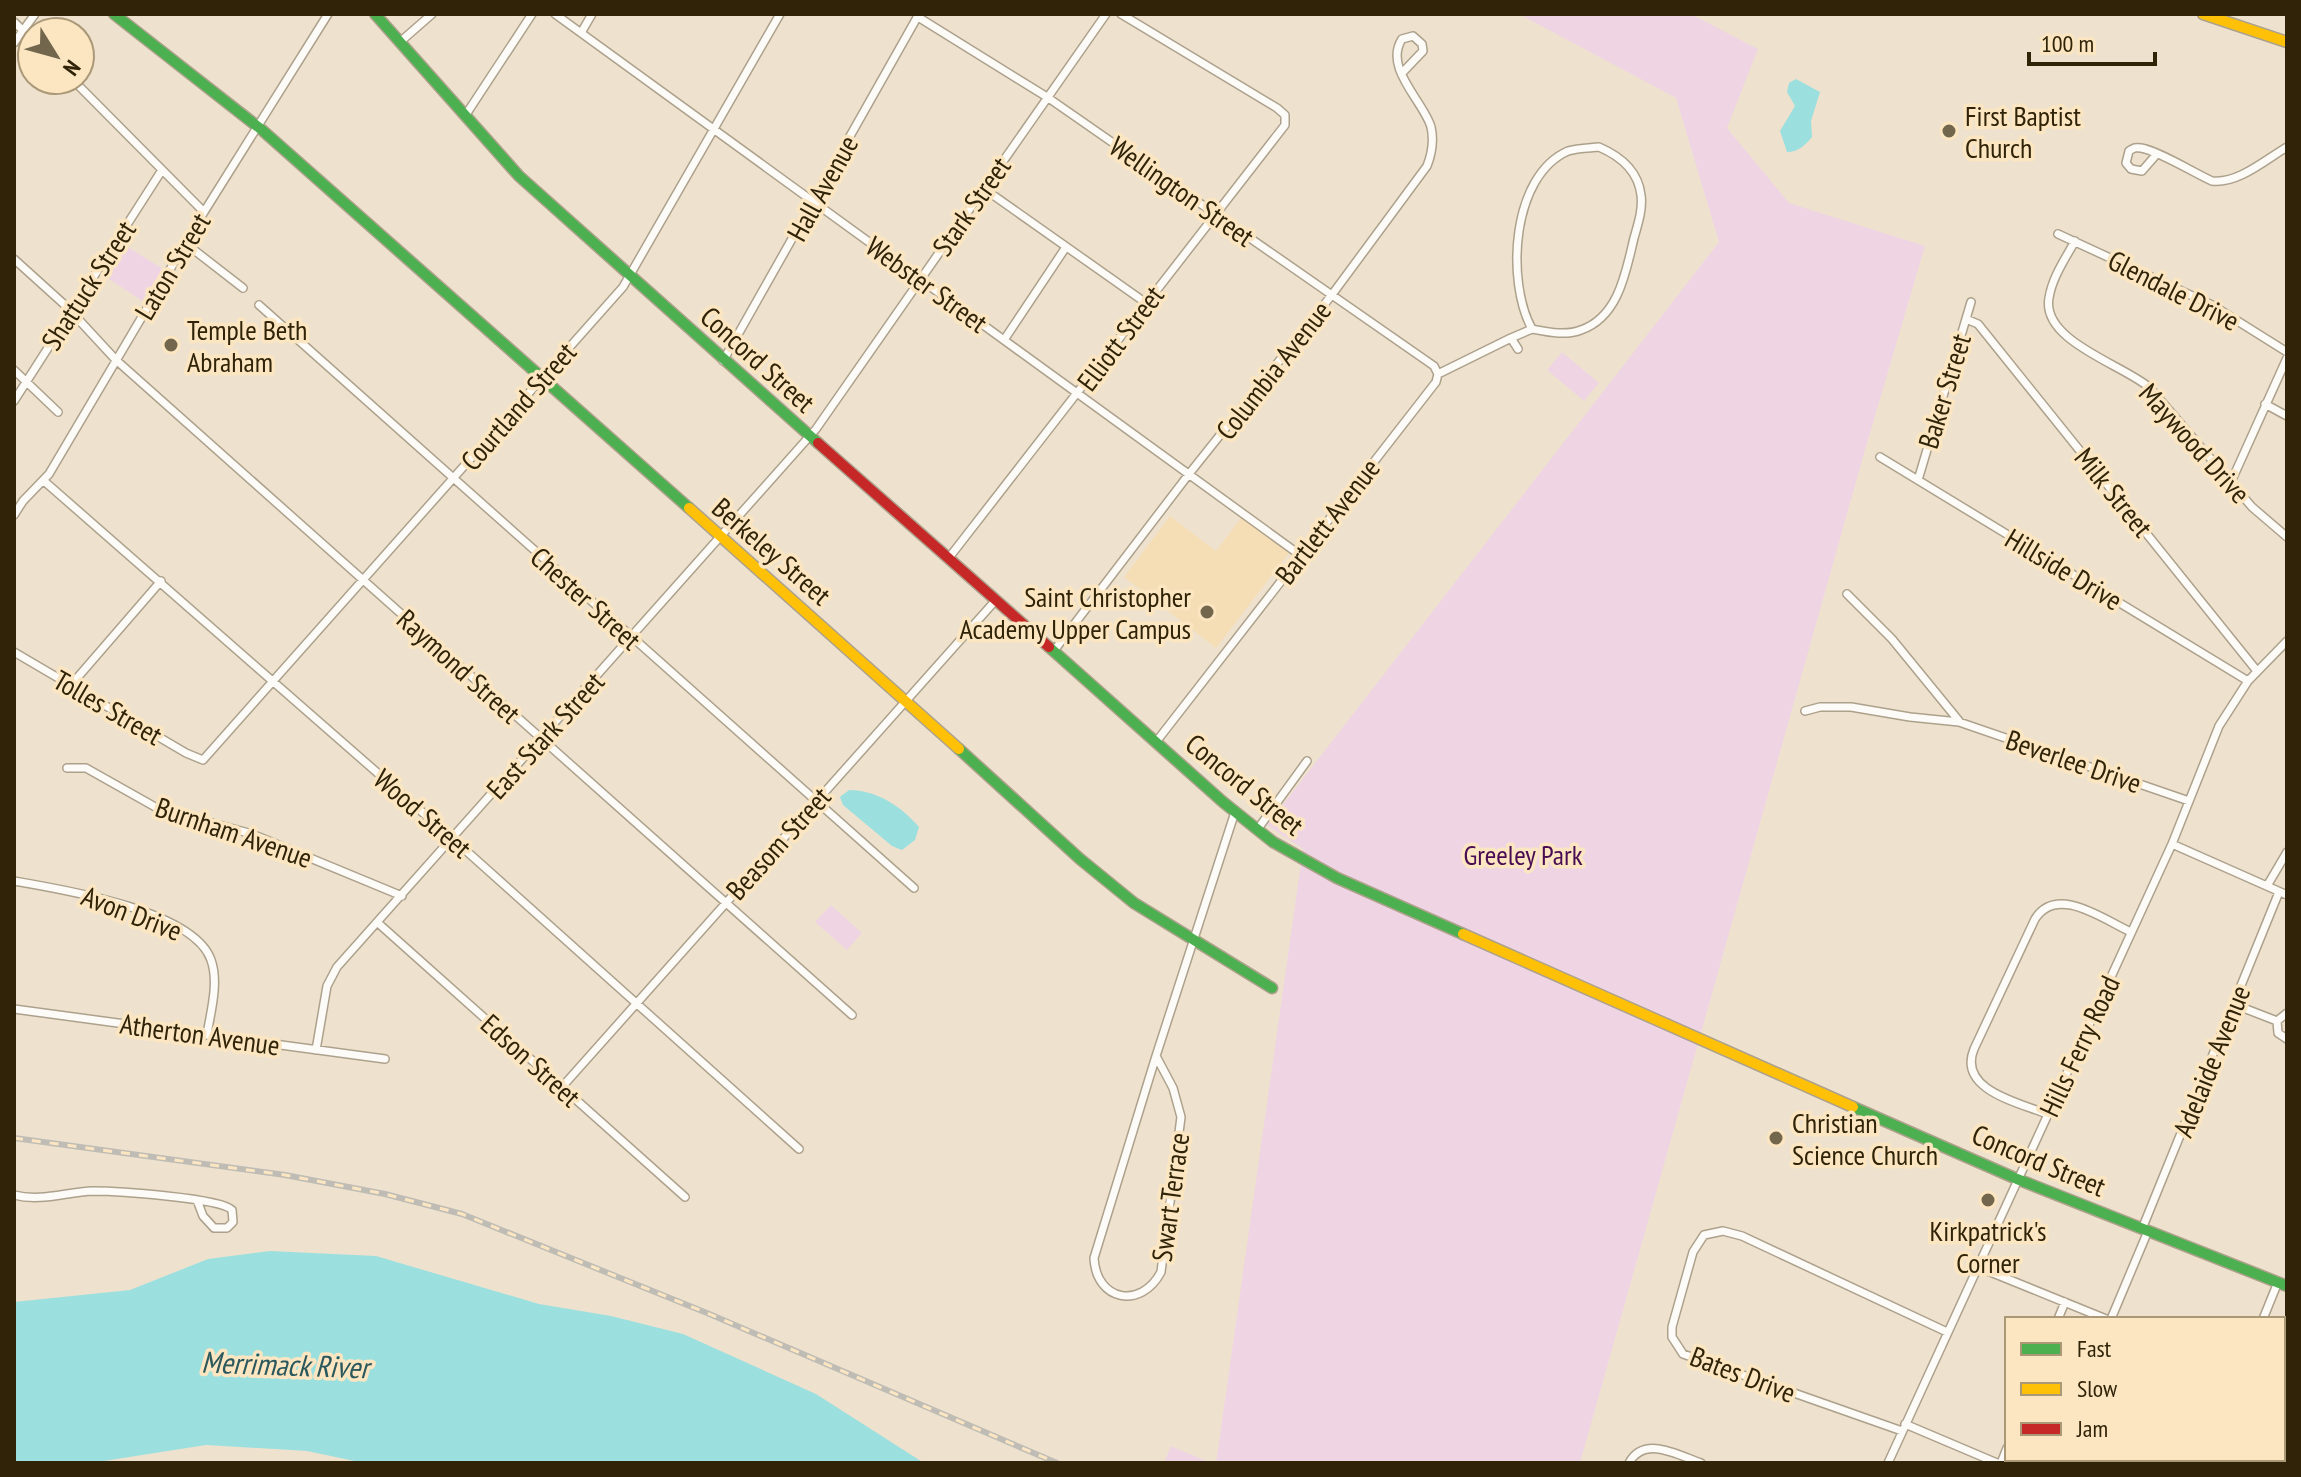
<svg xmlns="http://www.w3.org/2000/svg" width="2301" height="1477" viewBox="0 0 2301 1477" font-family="'PT Sans Narrow',sans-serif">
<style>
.built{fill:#f5deb6}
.green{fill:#efd5e3}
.water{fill:#9cdfdf}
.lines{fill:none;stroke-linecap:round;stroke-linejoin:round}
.street-casing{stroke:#ada18c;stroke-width:10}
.fast-casing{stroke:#ada18c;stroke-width:13}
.slow-casing{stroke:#ada18c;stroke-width:13}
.jam-casing{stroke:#ada18c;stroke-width:13}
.street{stroke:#fcfbf8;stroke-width:7}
.fast{stroke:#4caf50;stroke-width:10}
.slow{stroke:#ffc107;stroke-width:10}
.jam{stroke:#c62828;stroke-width:10}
.rail-casing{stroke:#bfbcb5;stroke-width:6}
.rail{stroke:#fbe6c1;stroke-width:3;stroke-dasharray:9;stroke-linecap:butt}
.poi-dot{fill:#72664d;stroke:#fbe6c1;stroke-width:3}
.labels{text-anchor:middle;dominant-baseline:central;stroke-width:7;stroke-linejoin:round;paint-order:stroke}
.poi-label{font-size:28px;fill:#302308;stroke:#fbe6c1;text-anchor:start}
.street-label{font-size:28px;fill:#302308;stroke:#fbe6c1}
.park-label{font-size:28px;fill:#490c52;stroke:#fbe6c1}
.water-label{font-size:30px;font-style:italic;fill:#2b585c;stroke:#fbe6c1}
</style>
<rect width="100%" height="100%" fill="#eee2ce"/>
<!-- built -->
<path class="built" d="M1170,516L1216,551L1242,517L1289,553L1216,648L1124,577Z"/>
<!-- green -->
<path class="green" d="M1519,14H1691L1758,49L1727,128L1789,203L1925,246L1863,457L1580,1463H1216L1303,849L1267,825L1719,242L1676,98Z
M123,244L163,269L142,301L103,275Z
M1562,352L1599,383L1584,401L1547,370Z
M831,905L862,933L847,950L815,922Z
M1171,1446L1211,1463H1164Z"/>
<!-- water -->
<path class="water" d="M1796,79L1820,92L1811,121L1812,137C1805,145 1799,152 1787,152L1780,131L1795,106L1787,92L1789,83Z
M849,790C877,790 902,807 919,827L915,840L902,850L892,846L843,805L840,797Z
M270,1251L376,1256L539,1304L611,1316L683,1334L816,1394L924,1463H364L307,1451L206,1445L91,1463H14V1302L130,1290L208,1259Z"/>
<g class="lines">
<defs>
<path id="street" d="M555,14L1300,555
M918,17L1047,97L1434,366L1438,374
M14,22L32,39
M581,33L592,14
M400,42L432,14
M14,43L35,14
M73,80L204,212
M465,116L532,14
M1599,147C1620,156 1638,170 1641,195C1643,209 1638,224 1634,238C1626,271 1619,317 1581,330C1566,336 1548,332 1532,329C1506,282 1511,176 1568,151C1577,148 1589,148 1599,147Z
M2156,155L2142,171L2131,169L2126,163L2129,151C2134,148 2135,147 2141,148C2159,151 2194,173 2212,181C2238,184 2265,160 2287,147
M983,188L1146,303
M2058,234L2212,305L2287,352
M2075,241C2065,259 2052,278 2049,298C2041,341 2124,365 2150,388L2252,507L2287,537
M185,243L243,288
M14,259L66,306L116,360L852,1015
M259,305L914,888
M1966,319L1978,324L2257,671
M1511,338L1532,329
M1004,340L1066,247
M723,361L919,14
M14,370L58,412
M14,401L162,170
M2265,404L2287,416
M1880,457L2248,681
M1918,480L1971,302
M44,481L453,839L799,1149
M2231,482L2287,358
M14,515L23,501L49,474L204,212L328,14
M948,559L1285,125V115L1277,108L1121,14
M1847,594L1892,639L1959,721
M14,652L186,753L203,760L623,287L780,14
M1053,652L1189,474L1331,296L1427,166C1432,153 1434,140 1431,127C1424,102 1383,68 1402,39L1413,36L1422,44L1423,51L1402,73
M71,685L161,581
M1805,711L1820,707H1851L1910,717L1959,722L2189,801
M1156,742L1436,382L1438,374L1511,338L1518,349
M67,768H86L157,808L252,834L402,896
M1257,830L1307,761
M2172,844L2287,895
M14,881C60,889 194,910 211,960C219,982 211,1011 207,1034
M2267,886L2287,852
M378,923L685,1197
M2233,1004L2277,1021
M14,1009L385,1059
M2277,1021L2278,1033L2287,1039
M2277,1021L2287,1013
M316,1050L327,986L337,967L816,429L1106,14
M1156,1056L1094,1258C1096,1301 1141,1310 1161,1272L1181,1117L1173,1088L1156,1056L1235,812
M562,1087L995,601
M2047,1114C2020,1103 1957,1090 1974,1049L2035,919C2057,884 2104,920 2131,932
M14,1195C41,1202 66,1192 93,1191C115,1191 221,1198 232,1210L233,1222L227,1228H214L203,1216L197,1200
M2142,1229L2279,892
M1978,1267L2106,1319
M2058,1319L2065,1302
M2111,1319L2148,1231
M2263,1319L2278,1282
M1905,1424L1997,1463
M1902,1431L1683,1354L1672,1337V1327L1693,1252L1704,1235L1723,1231L1742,1236L1947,1332
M1629,1463C1644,1435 1678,1455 1701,1463
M1888,1463L2172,844L2219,726L2248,681L2287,641
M2001,1463L2007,1448
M2104,1463L2105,1459
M2210,1463L2212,1459"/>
<path id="fast" d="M114,14L262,130L689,508
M375,14L519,176L818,443
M1049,647L1223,802L1273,842L1337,878L1463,934
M959,749L1080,859L1134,903L1272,988
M1853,1107L2017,1179L2287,1286"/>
<path id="slow" d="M2203,14L2287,42
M689,508L959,749
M1463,934L1853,1107"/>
<path id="jam" d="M818,443L1049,647"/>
</defs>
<!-- street casing -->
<use href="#street" class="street-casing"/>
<!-- fast casing -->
<use href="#fast" class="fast-casing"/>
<!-- slow casing -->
<use href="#slow" class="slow-casing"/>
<!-- jam casing -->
<use href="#jam" class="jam-casing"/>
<!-- street -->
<use href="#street" class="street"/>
<!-- fast -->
<use href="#fast" class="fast"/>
<!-- slow -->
<use href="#slow" class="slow"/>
<!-- jam -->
<use href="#jam" class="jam"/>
<defs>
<path id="rail" d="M14,1138L285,1175L385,1194L462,1214L707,1313L1057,1463"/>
</defs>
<!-- rail casing -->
<use href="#rail" class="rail-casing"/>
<!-- rail -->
<use href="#rail" class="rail"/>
</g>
<!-- markers -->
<g class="poi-dot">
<circle cx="1949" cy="131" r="8"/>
<circle cx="171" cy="345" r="8"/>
<circle cx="1207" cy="612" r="8"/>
<circle cx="1776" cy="1138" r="8"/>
<circle cx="1988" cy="1200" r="8"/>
</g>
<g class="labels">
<!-- poi labels -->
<g class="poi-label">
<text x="1965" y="115">First Baptist<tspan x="1965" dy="32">Church</tspan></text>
<text x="187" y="329">Temple Beth<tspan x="187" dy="32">Abraham</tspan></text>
<text x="1191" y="596" text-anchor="end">Saint Christopher<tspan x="1191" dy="32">Academy Upper Campus</tspan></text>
<text x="1792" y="1122">Christian<tspan x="1792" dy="32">Science Church</tspan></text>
<text x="1988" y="1230" text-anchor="middle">Kirkpatrick's<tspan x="1988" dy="32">Corner</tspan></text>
</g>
<!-- street labels -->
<g class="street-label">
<text transform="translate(822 188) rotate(-61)">Hall Avenue</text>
<text transform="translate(1182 191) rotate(35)">Wellington Street</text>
<text transform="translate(971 206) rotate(-55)">Stark Street</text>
<text transform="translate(172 266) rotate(-59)">Laton Street</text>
<text transform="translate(927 284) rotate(36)">Webster Street</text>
<text transform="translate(88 285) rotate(-57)">Shattuck Street</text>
<text transform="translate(2174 290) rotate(27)">Glendale Drive</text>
<text transform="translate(1120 338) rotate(-53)">Elliott Street</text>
<text transform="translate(758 359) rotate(42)">Concord Street</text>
<text transform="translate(1273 370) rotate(-52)">Columbia Avenue</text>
<text transform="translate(1944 391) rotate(-73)">Baker Street</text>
<text transform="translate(518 406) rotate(-49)">Courtland Street</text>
<text transform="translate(2195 443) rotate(48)">Maywood Drive</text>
<text transform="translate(2114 492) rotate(51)">Milk Street</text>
<text transform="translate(1327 521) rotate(-52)">Bartlett Avenue</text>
<text transform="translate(772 551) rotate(41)">Berkeley Street</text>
<text transform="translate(2064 569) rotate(31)">Hillside Drive</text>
<text transform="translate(586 598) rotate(42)">Chester Street</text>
<text transform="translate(459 666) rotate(42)">Raymond Street</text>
<text transform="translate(108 707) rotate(30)">Tolles Street</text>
<text transform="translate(545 735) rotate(-48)">East Stark Street</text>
<text transform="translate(2074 761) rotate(19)">Beverlee Drive</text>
<text transform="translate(1245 784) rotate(39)">Concord Street</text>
<text transform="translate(423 813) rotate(41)">Wood Street</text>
<text transform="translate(234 832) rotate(19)">Burnham Avenue</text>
<text transform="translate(778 843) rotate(-48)">Beasom Street</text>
<text transform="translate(132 913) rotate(21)">Avon Drive</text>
<text transform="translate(200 1034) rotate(8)">Atherton Avenue</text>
<text transform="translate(2079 1046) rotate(-65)">Hills Ferry Road</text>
<text transform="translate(531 1060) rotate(42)">Edson Street</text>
<text transform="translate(2211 1061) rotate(-68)">Adelaide Avenue</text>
<text transform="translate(2039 1160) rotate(23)">Concord Street</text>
<text transform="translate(1170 1197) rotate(-82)">Swart Terrace</text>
<text transform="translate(1743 1374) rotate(21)">Bates Drive</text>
</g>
<!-- park labels -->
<g class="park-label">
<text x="1523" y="854">Greeley Park</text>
</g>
<!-- water labels -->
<g class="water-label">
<text transform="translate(285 1364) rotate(2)">Merrimack River</text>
</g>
</g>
<!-- border -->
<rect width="2301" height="1477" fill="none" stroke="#302308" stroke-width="32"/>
<!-- legend -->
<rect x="2005" y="1317" width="280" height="144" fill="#fbe6c1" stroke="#aa9877" stroke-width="2"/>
<rect x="2021" y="1343" width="40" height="12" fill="#4caf50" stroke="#aa9877" stroke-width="2"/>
<text x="2077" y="1357" font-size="24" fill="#302308">Fast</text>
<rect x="2021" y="1383" width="40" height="12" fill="#ffc107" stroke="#aa9877" stroke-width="2"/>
<text x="2077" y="1397" font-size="24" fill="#302308">Slow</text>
<rect x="2021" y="1423" width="40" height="12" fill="#c62828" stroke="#aa9877" stroke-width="2"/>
<text x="2077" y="1437" font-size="24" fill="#302308">Jam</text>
<!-- north arrow -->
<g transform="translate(56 56) rotate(127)"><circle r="38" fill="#fbe6c1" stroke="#aa9877" stroke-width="2"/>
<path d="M0-6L14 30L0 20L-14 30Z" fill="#72664d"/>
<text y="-12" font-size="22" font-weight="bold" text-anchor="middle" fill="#302308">N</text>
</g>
<!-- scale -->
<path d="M2029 52v12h126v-12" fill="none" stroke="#302308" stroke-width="4"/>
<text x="2041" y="52" font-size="24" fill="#302308" stroke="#fbe6c1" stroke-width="6" paint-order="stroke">100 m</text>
</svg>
